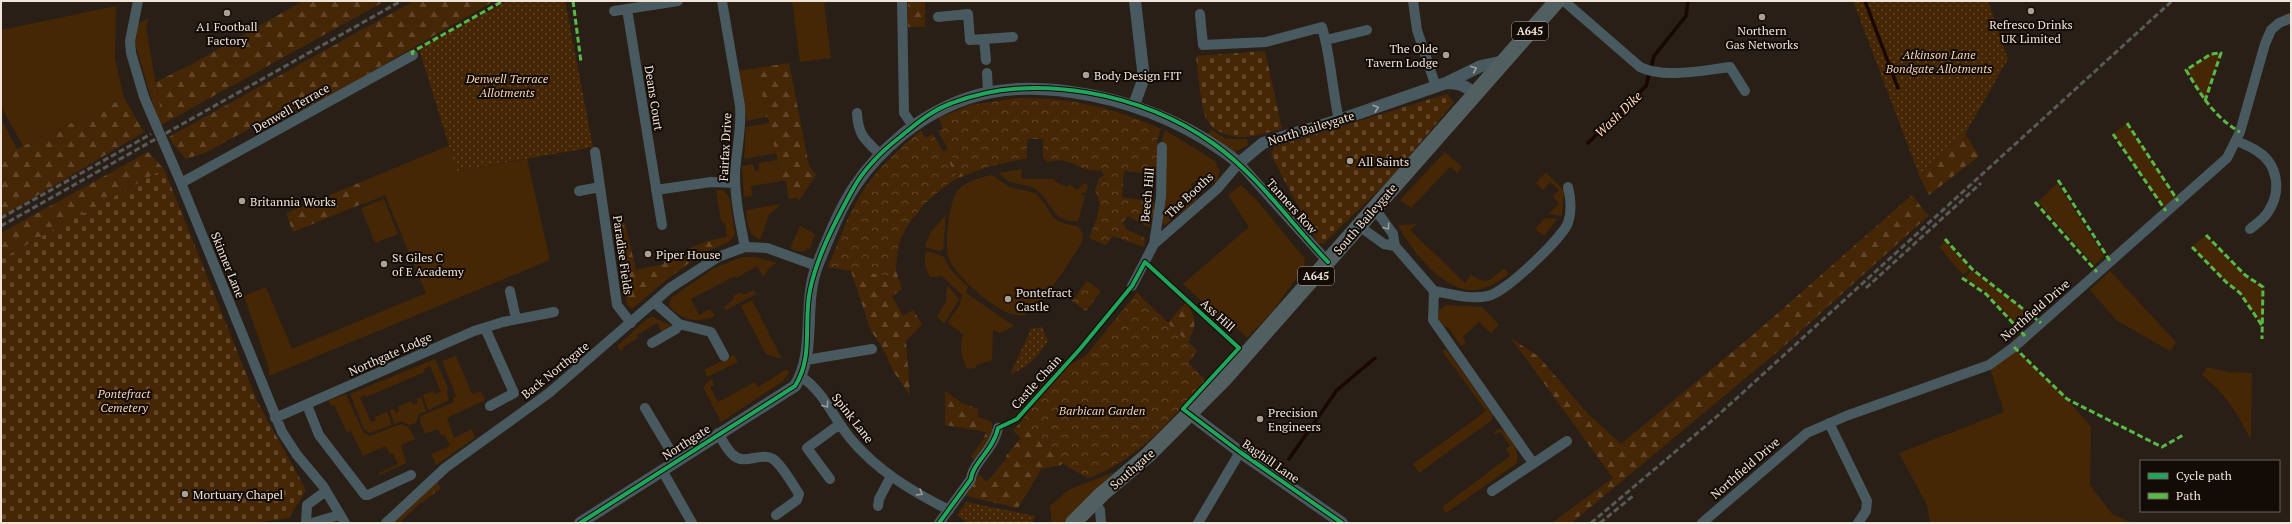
<svg xmlns="http://www.w3.org/2000/svg" width="2292" height="524" viewBox="0 0 2292 524" font-family="'PT Serif',serif">
<style>
.grass{fill:#462705}
.forest{fill:url(#forest-firs)}
.cemetery{fill:url(#cemetery-stones)}
.park{fill:url(#park-crowns)}
.garden{fill:url(#garden-dots)}
.lines{fill:none;stroke-linecap:round;stroke-linejoin:round}
.stream{stroke:#190802;stroke-width:3.5}
.minor{stroke:#485a5f;stroke-width:10}
.tertiary{stroke:#485a5f;stroke-width:12}
.trunk{stroke:#515f61;stroke-width:16}
.rail{stroke:#575a58;stroke-width:3;stroke-dasharray:6 3;stroke-linecap:butt}
.quiet{stroke:#58b947;stroke-width:3;stroke-dasharray:6 3;stroke-linecap:butt}
.cycleway-casing{stroke:#130b05;stroke-width:6}
.cycleway{stroke:#20a55d;stroke-width:4}
.oneway{stroke:#9ca09c}
.poi-dot{fill:#aba095;stroke:#130b05;stroke-width:1.5}
.labels{text-anchor:middle;dominant-baseline:central;stroke-width:4;stroke-linejoin:round;paint-order:stroke}
.shield{fill:#130b05;stroke:#aea49a;stroke-width:1}
.shield-label{font-size:11px;font-weight:bold;fill:#f1e5da}
.poi-label{font-size:12px;fill:#f1e5da;stroke:#130b05;text-anchor:start}
.park-label{font-size:12px;font-style:italic;fill:#f5d3b7;stroke:#130b05}
.street-label{font-size:12px;fill:#f1e5da;stroke:#130b05}
.water-label{font-size:13px;font-style:italic;fill:#fedcbf;stroke:#130b05}
</style>
<defs>
<pattern id="forest-firs" width="22" height="20" patternUnits="userSpaceOnUse"><rect width="22" height="20" fill="#462705"/><path d="M5 1l3.5 6h-7zM16 11l3.5 6h-7z" fill="#614629"/></pattern>
<pattern id="cemetery-stones" width="16" height="16" patternUnits="userSpaceOnUse"><rect width="16" height="16" fill="#462705"/><path d="M2 7V4a2 2 0 0 1 4 0v3zM10 15v-3a2 2 0 0 1 4 0v3z" fill="#614629"/></pattern>
<pattern id="park-crowns" width="20" height="18" patternUnits="userSpaceOnUse"><rect width="20" height="18" fill="#462705"/><path d="M2 6a3 3 0 1 1 6 0M12 15a3 3 0 1 1 6 0" fill="none" stroke="#614629"/></pattern>
<pattern id="garden-dots" width="8" height="8" patternUnits="userSpaceOnUse"><rect width="8" height="8" fill="#462705"/><path d="M2 2h.1M6 6h.1" fill="none" stroke="#614629" stroke-width="1.8" stroke-linecap="round"/></pattern>
</defs>
<rect width="100%" height="100%" fill="#291f16"/>
<!-- grass -->
<path class="grass" d="M792,1H830L824,3L831,58L800,62Z
M116,6L115,59L124,98L23,146L1,106V30Z
M149,18L146,28L161,113L156,115L135,43L136,25Z
M2221,53L2205,101L2186,70L2211,54Z
M758,68L766,117L747,121L738,71Z
M1,119L17,149L1,161Z
M769,123L776,153L744,159L746,127Z
M2127,123L2178,201L2166,211L2113,134Z
M1211,129L1226,139H1247L1248,145L1233,153L1206,137Z
M1165,130L1215,161L1219,170L1218,180L1215,183L1210,174L1191,184L1197,200L1165,225L1160,221L1166,200V145L1161,143Z
M450,145L458,171L527,159L550,260L269,376V368L244,296L266,287L292,349L426,293L385,195L364,204L361,182Z
M1445,152L1462,167L1457,173L1450,167L1411,208L1400,200Z
M777,160L782,181L751,186L752,196L744,197L742,166L753,164L755,171L759,170V163Z
M1022,169L1021,178L1026,179H1054V181L1067,187L1069,184L1077,190L1084,183L1088,185L1086,193L1082,192L1081,194L1085,196L1078,221C1051,224 1051,198 1035,189C1022,181 1011,188 999,173Z
M1546,172L1564,191L1562,216L1549,214L1559,203L1553,197L1559,190L1550,182L1543,190L1536,183Z
M992,175L1009,187L1035,193C1053,209 1046,223 1078,226L1083,234L1082,242C1071,260 1043,305 1026,314C1007,324 956,277 949,259C944,246 949,199 959,189C967,181 982,177 992,175Z
M2057,183L2104,256L2094,265L2038,202Z
M1241,185L1259,203L1305,259L1304,268L1271,313L1247,338L1237,328L1231,332L1208,307L1183,284L1249,227L1228,195Z
M716,190H724L730,199L735,235L727,237L725,224L721,221Z
M384,199L398,234L375,243L361,208Z
M781,204L769,215L760,240C747,234 748,222 746,210Z
M946,215L943,250L939,251L925,247L930,233Z
M1545,218L1557,219L1544,236L1535,229Z
M1417,224L1410,230L1465,283L1471,275C1487,286 1491,280 1504,268L1509,274C1499,281 1488,288 1476,290C1444,293 1411,250 1398,225Z
M800,226L815,234L810,248L802,252L790,249Z
M2206,235L2245,275L2263,287V327L2240,293L2226,282L2192,247Z
M1946,241L1970,269L1963,275L1939,247Z
M929,251L944,257L950,269L968,287L966,293L1014,326L1000,333L993,330L992,360L977,365L975,368L967,369C962,359 959,346 963,335L948,322L960,304L962,295L942,276L930,277L925,265V253Z
M742,257H756L777,263L770,267L763,277L757,266L736,278L735,276L691,299L699,315L710,309L715,316C699,324 679,320 669,305L671,298L714,268Z
M1972,270L2035,318L2022,330L1987,293L1965,278Z
M2110,271L2176,342L2170,351L2116,320L2090,290Z
M947,285L959,299L944,324L937,316L946,302Z
M753,290L755,293L760,292L726,310L724,307L734,299L733,296L741,292L743,295Z
M752,300L782,359L766,354L741,306Z
M1446,305L1482,307L1499,325L1491,333L1479,322L1463,337L1466,343L1461,346L1448,327H1444L1438,317L1439,310Z
M653,317L670,325L668,330L663,334L657,323L637,335L638,338L623,347L624,349L621,351L617,346L648,318Z
M2014,347L2067,399L2091,427L2090,485L2112,514L2132,523H1930L1927,505L1899,453L2004,412L1989,365Z
M1446,349L1493,415L1492,420L1419,473L1413,464L1486,411L1442,351Z
M734,355L738,362L707,377L704,370Z
M456,356L472,394L481,391L485,400L447,418L454,438L472,429L475,438L436,465L431,454L450,446L445,435L442,436L438,429L425,434L420,422L421,416L454,402L453,398L456,396L442,361Z
M435,359L448,388L447,393L449,400L428,410L423,395L433,391L435,394L441,392L430,366L424,369L425,372L366,397L365,395L360,397L371,422L376,420L375,417L387,412L392,425L370,433L364,429L350,394Z
M2207,367L2228,372L2252,373L2251,440C2238,414 2225,393 2202,375Z
M787,369L789,373L783,381L721,422L704,389L705,384L712,379L714,385L710,387L718,402L755,382L758,387Z
M346,394L363,432L370,436L401,424L408,427L415,439L401,445L406,463L380,475L379,473L398,464L393,453L390,454L386,446L363,456L351,431L347,433L334,405L331,406L328,401Z
M421,397L426,411L419,414L416,423L409,425L401,421L394,424L390,410L394,409L396,413L399,411L398,407L411,401L413,405L418,403L416,399Z
M1500,429C1512,433 1521,452 1516,464L1446,513L1442,507L1510,456L1506,449L1510,446L1501,432L1493,435L1496,430Z
M1114,472L1062,523H1052L1050,506L1070,489Z"/>
<!-- forest -->
<path class="forest" d="M303,1H385L161,125L156,115L161,113L156,82L192,64Z
M414,1H494L345,87L263,130L258,124L205,153L185,159C181,151 172,145 169,137Z
M908,1H925V27H908Z
M789,63L809,166L816,175L799,201L797,198L789,199L786,181H782L768,118L766,117L758,68Z
M124,98L144,132L1,217V161L17,149Z
M1059,133L1075,157L1043,158V139H1027V158L986,167L946,183L933,193L898,237L895,256L896,271L902,289L892,296L903,316L913,310L922,324L906,341L910,395L893,371L883,348L871,331L851,271L828,267L865,188L879,170L906,143L939,153L955,147Z
M1965,134L1979,156L1929,195L1920,177Z
M148,152L164,169L1,259V233Z
M361,182L364,203L293,232L286,213Z
M1912,195L1928,216L1783,347L1587,510L1571,523H1552L1613,478L1511,338L1538,356L1588,414L1621,444L1754,334Z
M625,223L636,270L664,264L663,260L677,258L685,250L708,241L735,235C730,245 716,246 706,252C680,268 656,288 632,309L627,305L614,225Z
M1137,293L1168,323L1186,302C1197,319 1197,325 1188,342L1197,351L1188,363L1205,380C1168,422 1142,457 1088,478L1062,463L1061,465L1041,469L1018,508L966,496L978,474L987,482L1007,458L1006,456L1021,438L1013,431L1069,365L1085,357Z
M945,391L962,403L978,409V417L992,422V442L977,461L971,457L983,440L986,432L945,425Z
M437,482L441,488L417,506L399,523H393Z"/>
<!-- cemetery -->
<path class="cemetery" d="M1265,51L1282,129C1269,132 1255,137 1242,137C1229,137 1212,131 1206,118C1201,107 1198,70 1196,56Z
M1447,94L1454,102L1390,179L1323,244L1318,243L1271,155L1274,147Z
M164,169L257,401L306,490L289,518L253,523H1V259Z"/>
<!-- park -->
<path class="park" d="M1018,98C1068,97 1116,108 1161,129L1157,140L1159,175L1124,171L1122,197L1154,202V215L1150,226L1148,227L1128,216L1123,222L1126,229L1145,238L1144,247L1113,236L1106,245L1089,238C1095,223 1105,205 1095,191L1099,178L1104,176L1101,170C1079,174 1074,155 1048,162L1043,158V139H1027V158C1020,156 1011,161 1004,162C984,168 964,174 947,185C924,201 895,232 897,262L891,264L890,276L828,267C839,241 849,211 865,188C880,166 901,148 921,130L925,138L933,134L958,178L963,176L938,131L943,129L939,118L970,105Z
M1087,281L1101,291L1086,311L1072,301Z
M1137,293L1197,351L1188,363L1205,380C1168,422 1142,457 1088,478L1062,463L1023,420L1026,414L1069,365L1085,357Z"/>
<!-- garden -->
<path class="garden" d="M508,1H565L593,147L457,171L419,49Z
M1853,1H1988L2008,59L1965,134L1920,177Z
M1042,327L1048,341C1036,359 1030,365 1010,375L1031,329Z
M966,502L1035,516L1032,523H967L957,515Z"/>
<g class="lines">
<!-- stream -->
<path class="stream" d="M1865,1L1898,88
M1588,143L1646,86L1654,56L1686,16L1688,1
M1289,459L1337,390L1375,358"/>
<!-- minor -->
<path class="minor" d="M138,1L130,41L131,53L144,97L181,183L282,432L297,455L323,486L345,523
M722,1L740,106C742,129 736,151 735,174C735,199 740,223 745,247
M902,1L904,113L913,126
M1413,1L1417,30L1436,87
M1564,1L1640,67C1663,79 1705,70 1730,67L1745,91
M627,9L662,225
M614,11L678,1
M1200,14L1203,45L1266,42L1322,27C1331,58 1332,89 1339,120
M938,17L968,14L970,40L1013,37
M984,39L986,60
M1326,40L1367,30
M987,73L988,91
M857,113C858,135 865,140 880,154
M2237,141C2244,144 2251,147 2257,151C2278,164 2282,191 2268,212C2264,219 2256,224 2250,229
M595,152L617,305L631,323
M181,183L413,55
M656,190L711,182L735,183
M579,191L600,187
M1375,209L1393,234L1395,246L1434,291L1433,320L1533,463
M1359,226L1384,244L1395,246
M1154,244L1217,189L1239,163L1328,262
M1132,286L1154,244L1161,197L1162,147
M510,291L516,319
M1434,291C1451,294 1470,300 1488,296C1505,293 1561,239 1568,223C1572,211 1571,199 1568,187
M654,302L679,324L711,332L724,356
M485,328L514,393L490,406
M652,343L676,329L679,324
M806,360L872,349
M800,376C823,390 834,419 850,438C876,470 913,492 949,510
M307,405L319,435L365,495H368L411,475
M645,408L676,460
M275,418L474,331L503,322L554,312
M1829,423L1867,501L1866,511L1858,523
M718,433C722,440 726,448 732,454C744,467 760,451 773,459C782,465 793,485 799,494L797,500L776,515
M662,470L692,523
M830,479L807,448L840,424
M1492,491L1567,441
M1094,502L1100,510L1101,523
M878,506L879,499L891,476
M306,523L307,505L326,491
M312,523L339,515
M386,523L445,468L549,393L670,288L718,257L745,247L767,248L817,266
M939,523L971,479C972,464 994,449 998,428
M1198,523L1240,452
M1702,523L1807,433L1846,416L1989,365L2014,347L2227,158L2240,132L2265,44L2271,30L2279,23L2291,18"/>
<!-- tertiary -->
<path class="tertiary" d="M1446,83C1458,83 1466,85 1474,94
M1134,105L1142,83L1143,70L1135,1
M1190,414L1240,452L1342,523
M580,523L795,386C817,352 802,305 817,266C828,239 839,210 855,186C868,166 885,149 903,134C961,88 1019,81 1090,95C1146,106 1195,128 1239,163L1263,143L1339,120L1446,83L1481,66L1504,61"/>
<!-- trunk -->
<path class="trunk" d="M1073,523L1102,494L1148,455L1225,378L1557,1"/>
<!-- rail -->
<path class="rail" d="M1,218L151,134
M1,226L401,1
M1866,288L1981,183
M1591,523L1715,418L2172,1
M1600,523L1633,496"/>
<!-- quiet -->
<path class="quiet" d="M573,1L581,62
M413,55L412,52L503,1
M2205,101L2221,53L2211,54L2186,70C2201,95 2214,117 2240,132
M2127,123L2178,201
M2113,134L2166,211
M2058,180L2110,261
M2035,202L2097,272
M2206,235L2245,275L2263,287L2262,339
M1945,239L1972,269L2041,323
M2192,247L2226,282L2240,293L2263,327
M1962,278L1986,294L2025,336
M2014,347L2067,399L2162,447L2185,434"/>
<defs>
<path id="cycleway" d="M580,523L795,386C814,356 803,323 810,290C817,256 836,220 853,189C864,169 882,151 900,137C916,124 932,110 952,103C1035,71 1142,93 1214,144C1259,176 1290,223 1328,262
M939,523L971,479C972,464 994,449 998,428L1017,419L1080,349L1132,286L1145,262L1239,348L1183,409L1240,452L1342,523"/>
</defs>
<!-- cycleway casing -->
<use href="#cycleway" class="cycleway-casing"/>
<!-- cycleway -->
<use href="#cycleway" class="cycleway"/>
</g>
<!-- one-way arrows -->
<defs><path id="oneway-chevron" d="M-2-3.5L2.5 0L-2 3.5" fill="none" stroke-width="1.6" stroke-linecap="round" stroke-linejoin="round"/></defs>
<g class="oneway">
<use href="#oneway-chevron" transform="translate(1474 69) rotate(-23)"/>
<use href="#oneway-chevron" transform="translate(1376 108) rotate(-19)"/>
<use href="#oneway-chevron" transform="translate(1387 227) rotate(53)"/>
<use href="#oneway-chevron" transform="translate(826 405) rotate(54)"/>
<use href="#oneway-chevron" transform="translate(920 493) rotate(31)"/>
</g>
<!-- markers -->
<g class="poi-dot">
<circle cx="2031" cy="11" r="4"/>
<circle cx="227" cy="13" r="4"/>
<circle cx="1762" cy="17" r="4"/>
<circle cx="1446" cy="55" r="4"/>
<circle cx="1086" cy="75" r="4"/>
<circle cx="1350" cy="161" r="4"/>
<circle cx="242" cy="201" r="4"/>
<circle cx="648" cy="254" r="4"/>
<circle cx="384" cy="264" r="4"/>
<circle cx="1008" cy="299" r="4"/>
<circle cx="1260" cy="419" r="4"/>
<circle cx="185" cy="494" r="4"/>
</g>
<g class="labels">
<!-- shield labels -->
<g class="shield">
<rect x="1512" y="22" width="36" height="18" rx="3"/>
<rect x="1298" y="267" width="36" height="18" rx="3"/>
</g>
<g class="shield-label">
<text x="1530" y="31">A645</text>
<text x="1316" y="276">A645</text>
</g>
<!-- poi labels -->
<g class="poi-label">
<text x="2031" y="24" text-anchor="middle">Refresco Drinks<tspan x="2031" dy="14">UK Limited</tspan></text>
<text x="227" y="26" text-anchor="middle">A1 Football<tspan x="227" dy="14">Factory</tspan></text>
<text x="1762" y="30" text-anchor="middle">Northern<tspan x="1762" dy="14">Gas Networks</tspan></text>
<text x="1438" y="48" text-anchor="end">The Olde<tspan x="1438" dy="14">Tavern Lodge</tspan></text>
<text x="1094" y="75">Body Design FIT</text>
<text x="1358" y="161">All Saints</text>
<text x="250" y="201">Britannia Works</text>
<text x="656" y="254">Piper House</text>
<text x="392" y="257">St Giles C<tspan x="392" dy="14">of E Academy</tspan></text>
<text x="1016" y="292">Pontefract<tspan x="1016" dy="14">Castle</tspan></text>
<text x="1268" y="412">Precision<tspan x="1268" dy="14">Engineers</tspan></text>
<text x="193" y="494">Mortuary Chapel</text>
</g>
<!-- park labels -->
<g class="park-label">
<text x="1939" y="54">Atkinson Lane<tspan x="1939" dy="14">Bondgate Allotments</tspan></text>
<text x="507" y="78">Denwell Terrace<tspan x="507" dy="14">Allotments</tspan></text>
<text x="124" y="393">Pontefract<tspan x="124" dy="14">Cemetery</tspan></text>
<text x="1102" y="410">Barbican Garden</text>
</g>
<!-- street labels -->
<g class="street-label">
<text transform="translate(654 98) rotate(81)">Deans Court</text>
<text transform="translate(291 108) rotate(-30)">Denwell Terrace</text>
<text transform="translate(1311 128) rotate(-17)">North Baileygate</text>
<text transform="translate(725 147) rotate(-87)">Fairfax Drive</text>
<text transform="translate(1147 195) rotate(-85)">Beech Hill</text>
<text transform="translate(1189 195) rotate(-43)">The Booths</text>
<text transform="translate(1292 206) rotate(48)">Tanners Row</text>
<text transform="translate(1365 219) rotate(-49)">South Baileygate</text>
<text transform="translate(623 255) rotate(82)">Paradise Fields</text>
<text transform="translate(228 265) rotate(68)">Skinner Lane</text>
<text transform="translate(2035 310) rotate(-41)">Northfield Drive</text>
<text transform="translate(1218 315) rotate(42)">Ass Hill</text>
<text transform="translate(390 354) rotate(-24)">Northgate Lodge</text>
<text transform="translate(555 370) rotate(-39)">Back Northgate</text>
<text transform="translate(1036 382) rotate(-48)">Castle Chain</text>
<text transform="translate(853 418) rotate(52)">Spink Lane</text>
<text transform="translate(686 442) rotate(-33)">Northgate</text>
<text transform="translate(1271 461) rotate(35)">Baghill Lane</text>
<text transform="translate(1745 468) rotate(-41)">Northfield Drive</text>
<text transform="translate(1132 469) rotate(-41)">Southgate</text>
</g>
<!-- water labels -->
<g class="water-label">
<text transform="translate(1618 114) rotate(-44)">Wash Dike</text>
</g>
</g>
<!-- border -->
<rect width="2292" height="524" fill="none" stroke="#f1e5da" stroke-width="4"/>
<!-- legend -->
<rect x="2140" y="460" width="140" height="52" fill="#130b05" stroke="#6c625a"/>
<rect x="2148" y="473" width="20" height="6" fill="#20a55d" stroke="#6c625a"/>
<text x="2176" y="480" font-size="12" fill="#f1e5da">Cycle path</text>
<rect x="2148" y="493" width="20" height="6" fill="#58b947" stroke="#6c625a"/>
<text x="2176" y="500" font-size="12" fill="#f1e5da">Path</text>
</svg>
